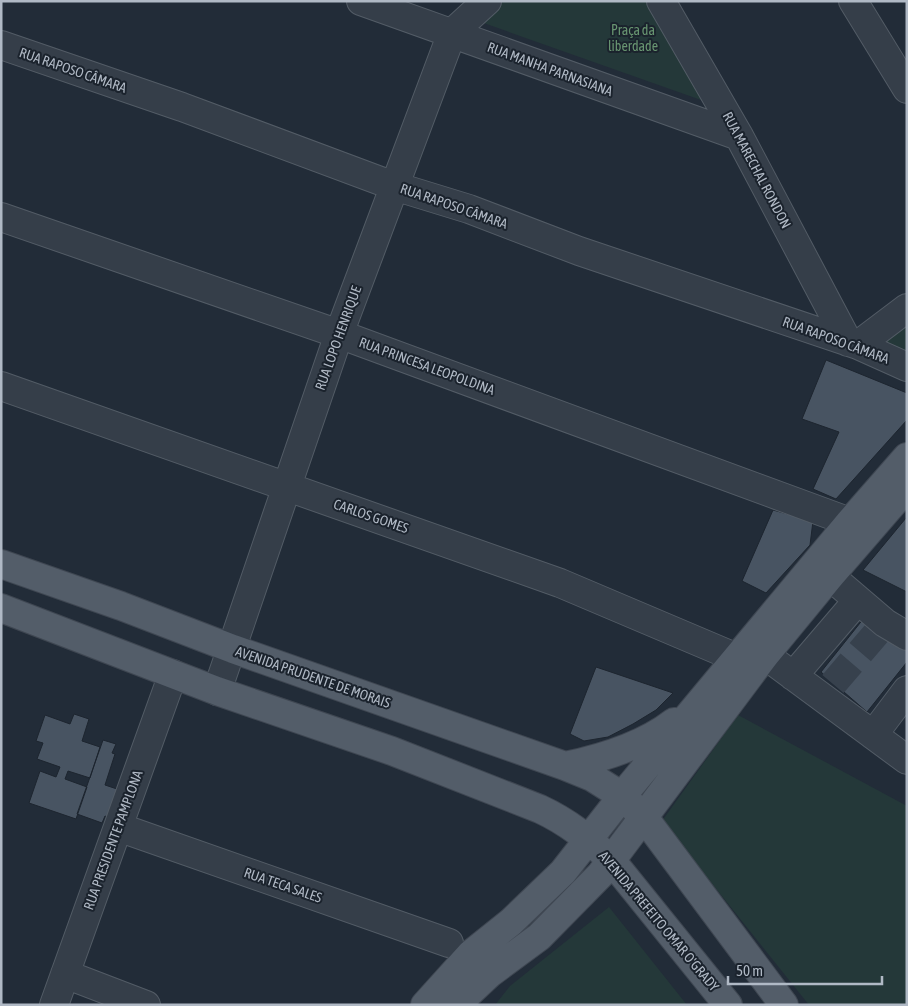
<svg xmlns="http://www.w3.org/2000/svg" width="908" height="1006" viewBox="0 0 908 1006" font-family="'Asap Condensed',sans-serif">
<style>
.green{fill:#243839}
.building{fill:#485462;stroke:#1d252f}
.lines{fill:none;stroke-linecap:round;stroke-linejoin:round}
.minor-tunnel{stroke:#37414d;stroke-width:28;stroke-dasharray:28 14;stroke-linecap:butt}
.minor-casing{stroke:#535c66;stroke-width:30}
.major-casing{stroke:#3f4752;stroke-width:30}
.minor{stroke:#353e49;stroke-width:28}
.major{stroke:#535d69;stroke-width:28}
.labels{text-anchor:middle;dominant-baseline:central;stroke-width:4;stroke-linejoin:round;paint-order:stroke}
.park-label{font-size:14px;fill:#689571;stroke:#1b232d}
.street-label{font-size:14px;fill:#b0b9c5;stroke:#1b232d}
</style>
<rect width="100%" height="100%" fill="#222c38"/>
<!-- green -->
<path class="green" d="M504,1H654L718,106L478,21Z
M907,304V352L882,343Z
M738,715L907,806V1005H809L662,821Z
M609,907L687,1005H495L510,986Z"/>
<!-- building -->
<path class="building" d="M826,360L907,393V420L836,499L813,489L839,432L802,419Z
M773,510L813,521L810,545L766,593L742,581Z
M906,518H907V592L863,570Z
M864,618L907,648V662L867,712L821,672Z
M596,667L673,693L656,710L633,724L608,737L584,741L570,734Z
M74,714L89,719L82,741L100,747L90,778L68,771L65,779L87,787L76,819L29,803L40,771L56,777L60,767L37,759L43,743L36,741L45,715L70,724Z
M103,740L116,744L112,753L115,754L105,785L123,791L113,819L105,816L102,823L77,814Z"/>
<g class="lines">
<!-- minor-tunnel -->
<path class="minor-tunnel" d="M833,684L880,629"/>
<defs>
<path id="minor" d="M361,1L739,136
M661,1L739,136L848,342
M853,1L907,89
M1,45L182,107L394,186L469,209L579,251L858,345L907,367
M1,217L339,334L850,522
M858,345L907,308
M1,386L560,583L737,658
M830,576L885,623L907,636
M765,655L907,760
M793,676L858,600
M217,691L339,334L452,33L487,1
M873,735L907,690
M118,827L449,943
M65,974L146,1005
M54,1005L173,674"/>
<path id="major" d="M1,564L121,606L233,649L565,766L592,777L622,796L643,816L784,1005
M1,608L217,691L392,751L540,809C568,822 589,839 611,860L728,1005
M565,766C603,758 643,746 674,722
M425,1005L471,954L511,922L563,872L631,785L850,522L907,457
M456,1005L489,974L539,937L601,874L765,655L830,576L907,487"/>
</defs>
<!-- minor casing -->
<use href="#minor" class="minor-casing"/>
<!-- major casing -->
<use href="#major" class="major-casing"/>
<!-- minor -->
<use href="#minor" class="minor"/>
<!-- major -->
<use href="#major" class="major"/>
</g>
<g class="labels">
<!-- park labels -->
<g class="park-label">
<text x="633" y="30">Praça da<tspan x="633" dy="16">liberdade</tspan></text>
</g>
<!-- street labels -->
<g class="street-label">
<text transform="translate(550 69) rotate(20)">RUA MANHA PARNASIANA</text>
<text transform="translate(73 70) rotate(19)">RUA RAPOSO CÂMARA</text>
<text transform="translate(757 170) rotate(62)">RUA MARECHAL RONDON</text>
<text transform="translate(454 206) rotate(19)">RUA RAPOSO CÂMARA</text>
<text transform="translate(338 338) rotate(-70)">RUA LOPO HENRIQUE</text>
<text transform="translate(836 340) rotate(20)">RUA RAPOSO CÂMARA</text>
<text transform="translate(427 366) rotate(20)">RUA PRINCESA LEOPOLDINA</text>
<text transform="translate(371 516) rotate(19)">CARLOS GOMES</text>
<text transform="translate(313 677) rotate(19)">AVENIDA PRUDENTE DE MORAIS</text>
<text transform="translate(113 840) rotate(-70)">RUA PRESIDENTE PAMPLONA</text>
<text transform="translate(283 885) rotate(19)">RUA TECA SALES</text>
<text transform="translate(659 921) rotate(50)">AVENIDA PREFEITO OMAR O'GRADY</text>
</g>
</g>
<!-- border -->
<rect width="908" height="1006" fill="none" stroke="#b0b9c5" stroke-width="5"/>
<!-- scale -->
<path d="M728 976v8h154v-8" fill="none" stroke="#b0b9c5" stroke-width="2.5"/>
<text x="736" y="976" font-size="15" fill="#b0b9c5" stroke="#1b232d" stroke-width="4" paint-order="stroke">50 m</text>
</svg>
